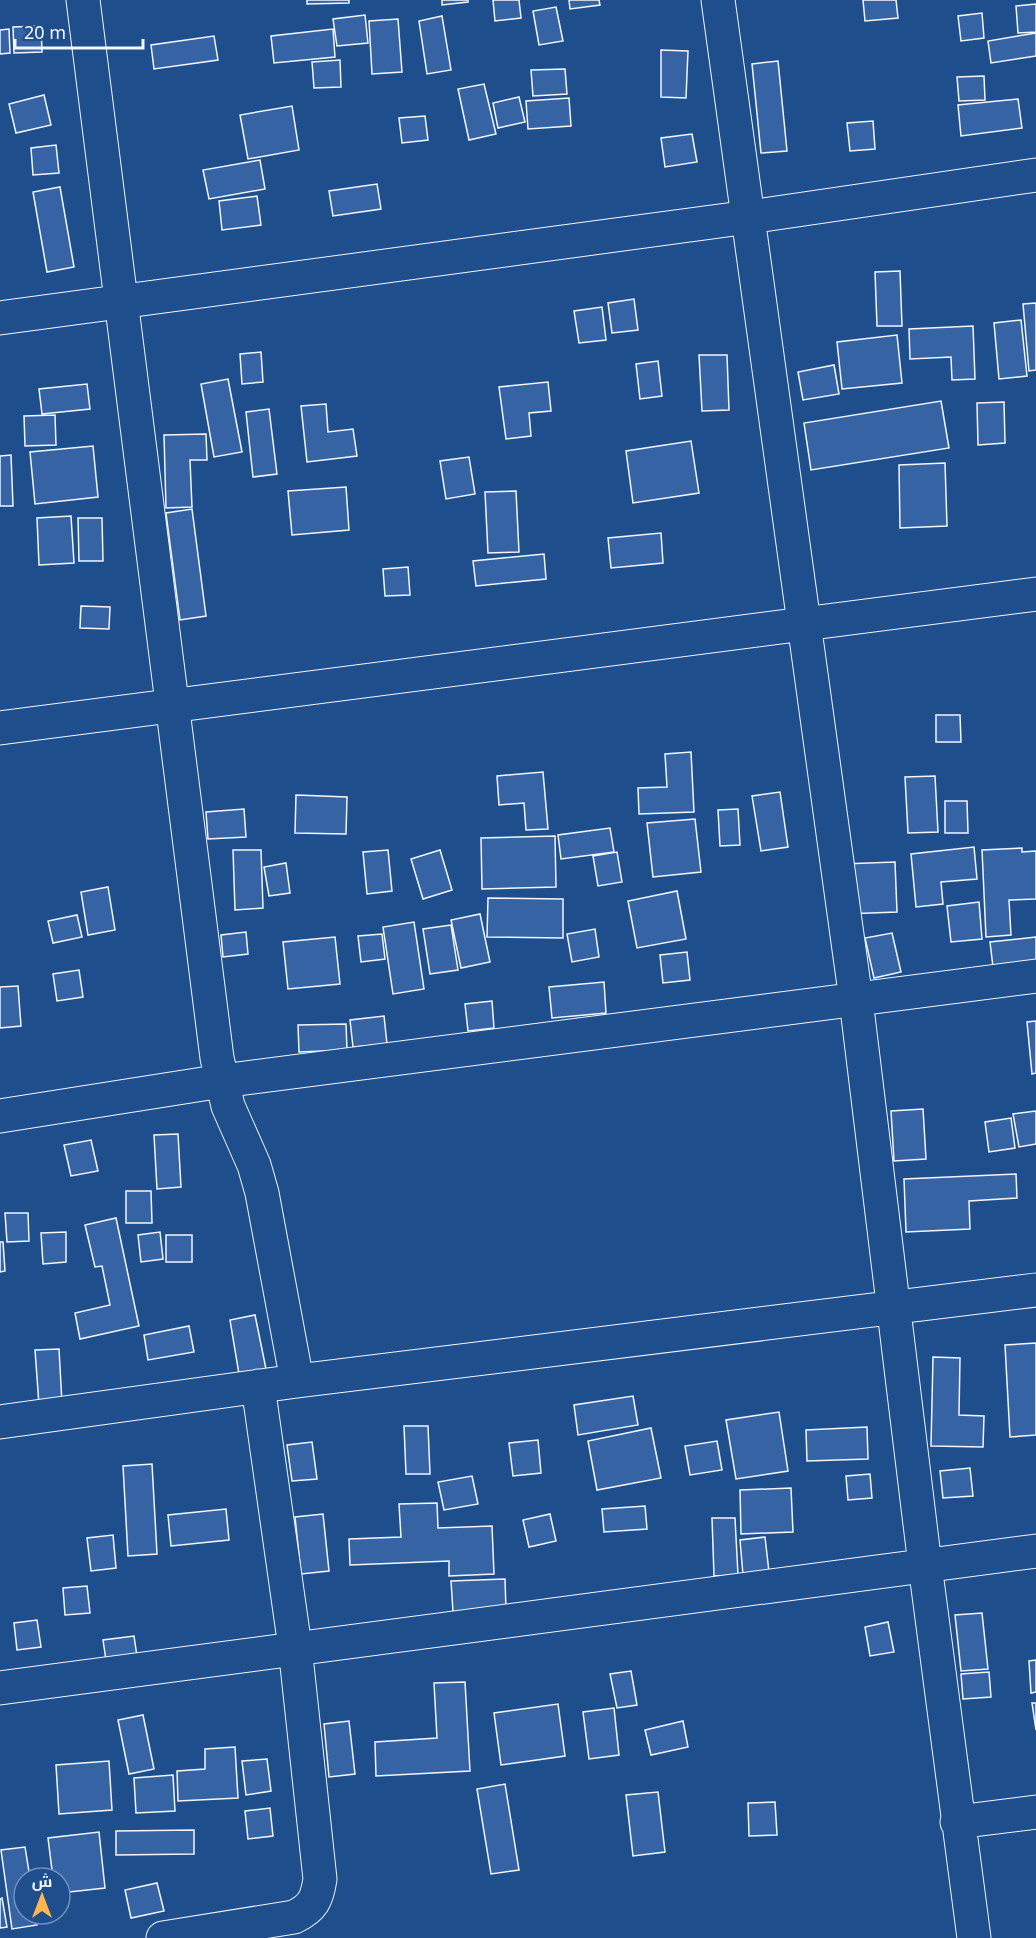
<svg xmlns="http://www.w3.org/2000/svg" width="1036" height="1938" viewBox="0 0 1036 1938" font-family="'Noto Sans',Cairo,sans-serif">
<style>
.building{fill:#3563a3;stroke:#f2f6ff;stroke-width:1.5}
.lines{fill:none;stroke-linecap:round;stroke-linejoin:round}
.street-casing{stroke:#f2f6ff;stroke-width:35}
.street{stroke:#1f4e8c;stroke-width:33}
</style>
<rect width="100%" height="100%" fill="#1f4e8c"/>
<!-- building -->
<path class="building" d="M307,0H349V3L307,4Z
M442,0H468V2L442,5Z
M493,0H519L521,18L495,21Z
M569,0H599L600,5L570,9Z
M863,0H896L898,18L865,21Z
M1036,4V32L1018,33L1016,6Z
M556,7L563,41L539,45L533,11Z
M982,13L984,38L961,41L958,16Z
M365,15L368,43L337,46L333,19Z
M442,16L451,70L427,74L419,21Z
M398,19L402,72L372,74L369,21Z
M41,26L42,52L14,53L13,27Z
M9,29L10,53L0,54V30Z
M333,29L335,57L274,63L271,36Z
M1036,33V56L991,63L988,41Z
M214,36L218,60L154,69L151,45Z
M661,50L688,51L686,98L661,97Z
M340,60L341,87L314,88L312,62Z
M778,61L787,151L761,153L752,64Z
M565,69L567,94L533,96L531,70Z
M984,76L985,100L959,101L957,77Z
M484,84L496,134L469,140L458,89Z
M44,95L51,125L16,133L9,104Z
M519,97L525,122L498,128L493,103Z
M569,98L571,126L528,129L526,101Z
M1018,99L1022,128L961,136L958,105Z
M292,106L299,150L248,159L240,115Z
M425,116L428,140L402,143L399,118Z
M873,121L875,149L850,151L847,123Z
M692,134L697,162L665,167L661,138Z
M56,145L59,173L33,175L31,148Z
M260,160L265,189L209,199L203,170Z
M377,184L381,209L333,216L329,191Z
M60,187L74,267L47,272L33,192Z
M257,196L261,225L222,230L219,201Z
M900,271L902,326H877L875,272Z
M634,299L638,330L612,333L608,303Z
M1036,303V370L1029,371L1023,304Z
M602,307L606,340L579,343L574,311Z
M1021,320L1027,376L999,379L994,323Z
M973,326L975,379L952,380L951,357L910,359L909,329Z
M897,335L902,383L842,389L837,342Z
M261,352L263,382L242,384L240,354Z
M699,355H727L729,410L702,411Z
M658,361L662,396L640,399L636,364Z
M834,365L839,394L803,400L798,372Z
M228,379L242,452L214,457L201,384Z
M548,382L551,411L529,413L531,436L506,439L499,387Z
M87,384L90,409L42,414L39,389Z
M941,401L949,448L811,470L804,423Z
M1004,402L1005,443L978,445L977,403Z
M326,404L328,432L353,429L357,456L307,462L301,406Z
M269,409L277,474L253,477L246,412Z
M55,415L56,445L25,446L24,416Z
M206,434L207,460H190L192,507L166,508L164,435Z
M691,441L699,493L633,503L626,451Z
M93,446L98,497L35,504L30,452Z
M11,455L13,506H0V456Z
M469,457L475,494L446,499L440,461Z
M945,463L947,526L900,528L899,465Z
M346,487L349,530L292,535L288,491Z
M516,491L519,552L488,553L485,492Z
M192,509L206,616L180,620L166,513Z
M71,516L74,563L39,565L37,518Z
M78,518H102L103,561H79Z
M661,533L663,563L611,568L608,538Z
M544,554L546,579L476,586L473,561Z
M408,567L410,595L385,596L383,569Z
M81,606L110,607L109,629L80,628Z
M936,715H960L961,742H936Z
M691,752L694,812L639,814L638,788L667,787L665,754Z
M543,772L548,829L526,830L524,803L499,805L497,776Z
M935,776L938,832L908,833L905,777Z
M780,792L788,847L761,851L752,796Z
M296,795L347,797L346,834L295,833Z
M945,801H967L968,833H945Z
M244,809L246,837L208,839L206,812Z
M738,809L740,845L720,846L718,810Z
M695,819L701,872L653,877L647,823Z
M610,828L614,852L561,859L558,835Z
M555,836L556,887L482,889L481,838Z
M974,847L977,879L941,882L943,904L916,907L911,854Z
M1022,848V852L1036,851V899L1009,900L1011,935L986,937L982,850Z
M233,850H261L263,908L235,910Z
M388,850L392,891L367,894L363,852Z
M440,850L452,890L423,899L411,859Z
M617,852L622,882L598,886L593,856Z
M895,862L897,912L844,914L842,864Z
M286,863L290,893L269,896L264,867Z
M108,887L115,930L88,935L81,892Z
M677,891L686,939L637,948L628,901Z
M488,898L563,899V938L487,937Z
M979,902L982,939L951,942L947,906Z
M480,914L490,962L461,968L451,920Z
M77,915L82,937L53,943L48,921Z
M414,922L424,989L393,994L383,927Z
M451,925L458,970L430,974L423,929Z
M595,929L599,957L572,962L567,934Z
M246,932L248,954L223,957L221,935Z
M892,933L901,972L874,978L865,938Z
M382,934L385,959L361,962L358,936Z
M335,937L340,984L288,989L283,942Z
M1036,937V963L993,967L990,942Z
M687,952L690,980L663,983L660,955Z
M79,970L83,997L57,1001L53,974Z
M604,982L606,1013L552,1018L549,987Z
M18,986L21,1026L0,1028V987Z
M492,1001L494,1028L468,1031L465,1004Z
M384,1016L387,1044L353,1047L350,1020Z
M1036,1021V1073L1032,1074L1027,1022Z
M346,1024L347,1050L299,1052L298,1025Z
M923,1109L926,1159L894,1161L891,1111Z
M1036,1111V1144L1019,1147L1013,1114Z
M1011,1118L1015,1148L989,1152L985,1122Z
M178,1134L181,1187L157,1189L154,1135Z
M91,1140L98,1171L71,1176L64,1145Z
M1016,1174L1017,1198L969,1201L970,1229L906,1232L904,1179Z
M126,1191H151L152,1223H126Z
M5,1213H28L29,1241L7,1242Z
M116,1218L139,1326L80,1339L75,1313L110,1305L102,1266L95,1267L85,1225Z
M66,1232V1262L43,1264L41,1233Z
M160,1232L163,1259L141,1262L138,1235Z
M166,1235H192V1262H166Z
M0,1242H3L5,1271L0,1272Z
M255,1315L266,1369L239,1374L230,1320Z
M189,1326L194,1352L148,1360L144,1335Z
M1036,1343V1435L1010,1437L1005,1345Z
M59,1349L62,1403L39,1405L35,1350Z
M933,1357L960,1358L959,1415L984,1416L983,1447L931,1446Z
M633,1396L638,1425L578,1435L574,1405Z
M779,1412L788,1471L736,1479L726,1420Z
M404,1426H428L430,1474H406Z
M867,1427L868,1459L807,1461L806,1430Z
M651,1428L661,1478L597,1490L588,1441Z
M538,1440L541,1473L513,1476L509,1443Z
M717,1441L722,1470L690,1475L685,1446Z
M312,1442L317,1479L292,1481L287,1445Z
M152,1464L157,1554L128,1556L123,1466Z
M970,1468L973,1496L943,1498L940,1471Z
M870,1474L872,1498L848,1500L846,1476Z
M472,1476L478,1504L444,1510L438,1482Z
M791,1488L793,1532L741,1534L740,1490Z
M437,1503L438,1528L492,1526L494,1574L449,1576V1561L350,1565L349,1539L401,1537L399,1504Z
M645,1506L647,1529L604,1532L602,1509Z
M226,1509L229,1540L171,1546L168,1515Z
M323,1514L329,1571L301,1574L295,1517Z
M550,1514L556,1541L529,1547L523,1520Z
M712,1518H735L738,1575L714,1576Z
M113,1535L116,1568L91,1571L87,1538Z
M765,1537L769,1572L743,1575L740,1540Z
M505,1579L506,1610L453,1612L451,1581Z
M87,1586L90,1613L65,1615L63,1588Z
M982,1613L988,1669L961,1671L955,1615Z
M37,1620L41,1647L17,1650L14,1623Z
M888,1622L894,1652L870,1656L865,1627Z
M134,1636L138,1663L107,1667L103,1640Z
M1036,1660V1692L1031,1693L1029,1661Z
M631,1671L637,1705L617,1708L610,1674Z
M989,1672L991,1697L963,1699L961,1674Z
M465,1682L470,1771L376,1776L375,1742L437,1738L434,1683Z
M1032,1703H1036V1730Z
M558,1704L565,1756L501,1765L494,1713Z
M614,1708L619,1755L589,1759L583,1712Z
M143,1715L154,1769L129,1774L118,1720Z
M349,1721L355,1774L329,1777L324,1724Z
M683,1721L688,1747L651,1755L645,1730Z
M235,1747L238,1798L178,1801L177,1771L205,1769V1749Z
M267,1759L271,1791L246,1795L242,1761Z
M109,1761L112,1810L59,1814L56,1765Z
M173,1775L175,1811L136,1813L134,1778Z
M505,1784L519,1870L491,1874L477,1789Z
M658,1792L665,1852L633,1856L626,1795Z
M775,1802L777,1835L749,1836L748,1803Z
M270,1808L273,1836L248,1839L245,1811Z
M194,1830V1854L116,1855V1831Z
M99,1832L105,1888L60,1893V1878H53L48,1838Z
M25,1847L30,1878H24V1914H35L37,1925L12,1929L1,1850Z
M157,1883L164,1911L131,1918L125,1890Z
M2,1898L7,1927L0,1928V1899Z"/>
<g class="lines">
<defs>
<path id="street" d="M83,0L217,1058L228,1106L254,1165L262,1193L297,1381
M718,0L856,1000L925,1565L974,1938
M0,318L749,217L1036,175
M0,728L1036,594
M0,1116L222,1081L1036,976
M0,1422L297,1381L1036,1290
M0,1688L1036,1551
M957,1822L1036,1812
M163,1938L294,1917C313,1908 317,1899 320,1879L295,1647L258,1386"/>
</defs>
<!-- street casing -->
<use href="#street" class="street-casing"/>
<!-- street -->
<use href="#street" class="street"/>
</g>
<!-- north arrow -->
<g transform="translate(42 1896)"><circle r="28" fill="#1f4e8c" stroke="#7391ba" stroke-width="1.5"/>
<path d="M0-4.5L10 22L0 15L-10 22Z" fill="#ffb74d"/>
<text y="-9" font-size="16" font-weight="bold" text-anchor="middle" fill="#f2f6ff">ش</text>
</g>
<!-- scale -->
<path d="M15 39v9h128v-9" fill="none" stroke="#f2f6ff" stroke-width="3"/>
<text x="24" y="39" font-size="18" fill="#f2f6ff" stroke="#1f4e8c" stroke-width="4.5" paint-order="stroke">20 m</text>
</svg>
